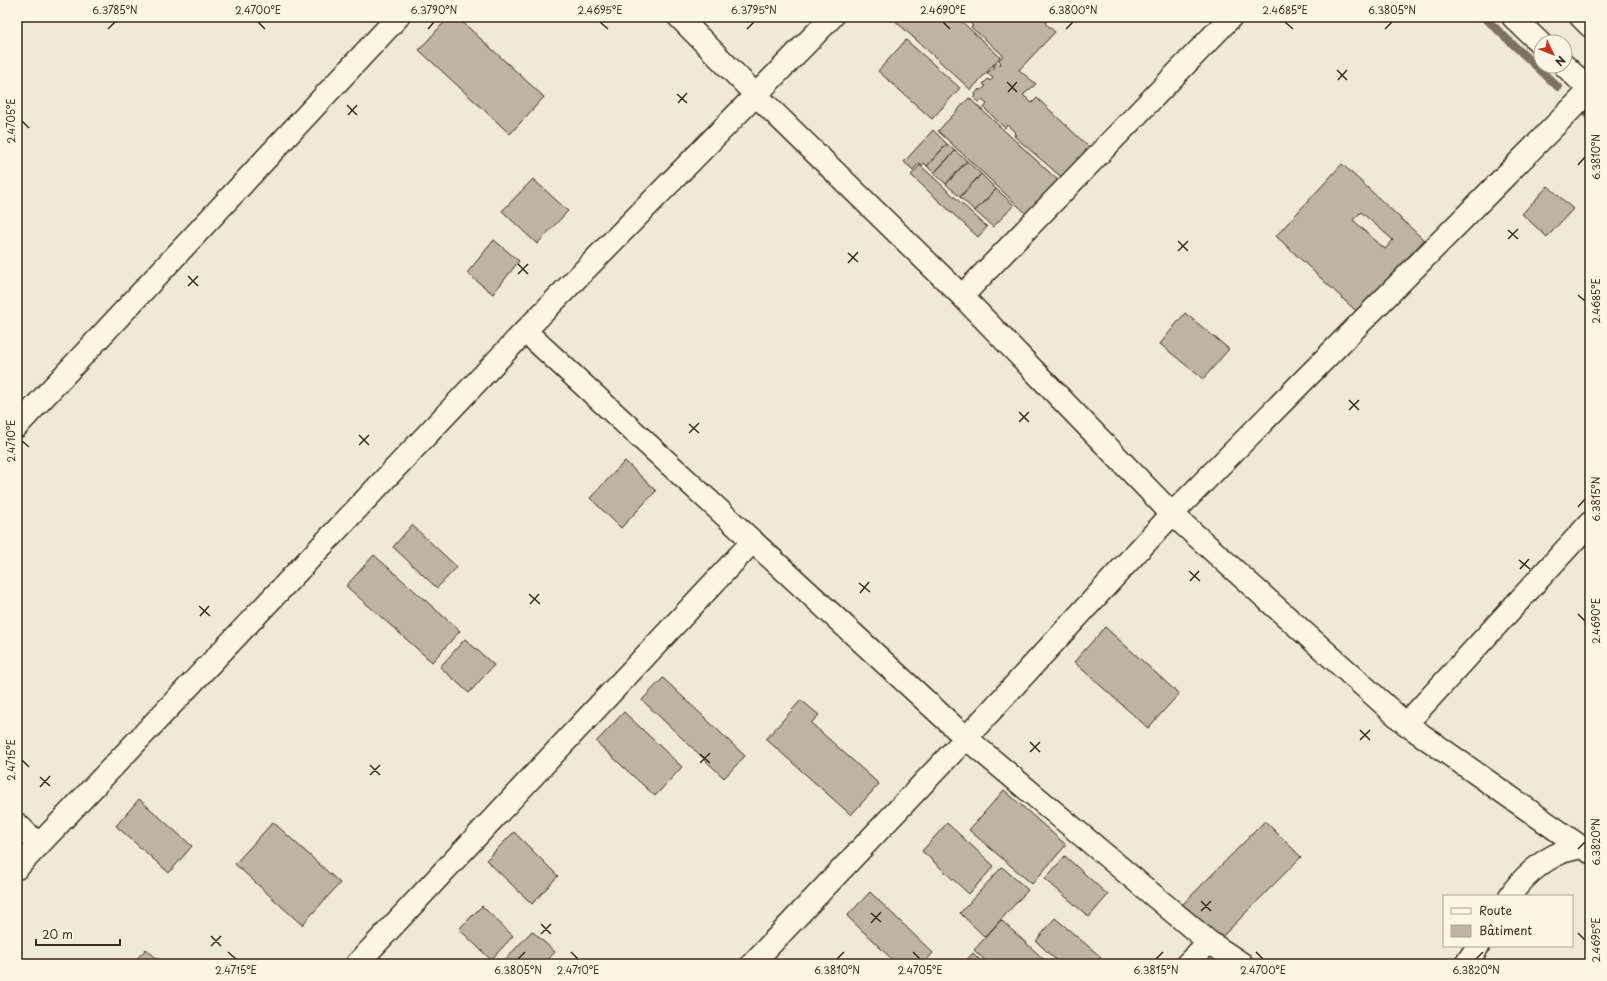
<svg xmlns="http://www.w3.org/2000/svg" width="1607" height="981" viewBox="0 0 1607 981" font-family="'Playpen Sans',sans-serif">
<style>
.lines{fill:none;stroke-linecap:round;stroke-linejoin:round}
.stream{stroke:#7e7163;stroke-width:8}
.building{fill:#beb3a4;stroke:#3b2a1e;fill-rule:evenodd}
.street-casing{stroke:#3b2a1e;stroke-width:25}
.secondary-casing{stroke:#3b2a1e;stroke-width:25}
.street{stroke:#fcf5e5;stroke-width:22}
.secondary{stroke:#fcf5e5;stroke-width:22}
.ticks{fill:none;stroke:#3b2a1e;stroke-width:1.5}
.neatline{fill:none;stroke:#3b2a1e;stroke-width:1.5}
.ticks-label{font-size:10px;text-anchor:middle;fill:#3b2a1e}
</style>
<rect width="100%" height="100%" fill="#f0e9d9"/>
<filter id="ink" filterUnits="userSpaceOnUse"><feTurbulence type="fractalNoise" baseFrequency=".025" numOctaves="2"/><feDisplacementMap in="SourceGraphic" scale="8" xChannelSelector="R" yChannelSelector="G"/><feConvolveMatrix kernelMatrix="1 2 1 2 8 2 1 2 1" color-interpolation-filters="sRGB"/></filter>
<g filter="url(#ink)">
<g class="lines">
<!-- stream -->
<path class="stream" d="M1484,17L1558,87
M1587,114L1590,118"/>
</g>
<!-- building -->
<path class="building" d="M449,17H457L544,97L510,134L419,50Z
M891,17H957L1000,57L971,90Z
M964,17H1043L1047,20L1045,23L1055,32L1019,70L1036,84L1023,95L1032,103L1037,98L1091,149L1066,181L1014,136L1016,135L1014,134L1015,132L1007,125L1005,128L984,108L987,104L982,100L979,102L974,98L976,96L975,94L979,89L980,91L986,86L983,84L988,79L990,81L993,78L987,73L995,67L993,66L997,63L1000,65L1001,63L999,60L1003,55L971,27L973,26Z
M906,40L960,88L932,119L878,71Z
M969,98L1062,184L1031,218L938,131Z
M933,130L947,144L927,166L924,163L922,165L919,163L913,170L904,162Z
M947,144L955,151L934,173L927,166Z
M955,151L967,161L946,184L934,173Z
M967,161L981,174L960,197L946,184Z
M1342,164L1424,240L1357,312L1276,236ZM1361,212L1393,240L1385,249L1353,220Z
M920,165L987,227L978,237L911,175Z
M981,174L996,189L975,211L960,197Z
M533,179L568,211L537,244L502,211Z
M1548,186L1573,209L1547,237L1522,214Z
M996,189L1014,205L993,227L975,211Z
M494,240L519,261L493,294L467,273Z
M1185,313L1229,349L1203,379L1160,344Z
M625,461L656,491L621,528L590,498Z
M412,525L457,567L437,588L393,547Z
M374,555L460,631L432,662L346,586Z
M1105,627L1179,694L1148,728L1074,662Z
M465,639L494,665L469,693L440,667Z
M663,678L745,756L724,778L642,700Z
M801,700L819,715L811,723L879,784L851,815L766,739Z
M624,712L682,767L655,796L596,742Z
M1004,790L1066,845L1032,884L969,830Z
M139,799L192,846L169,873L116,826Z
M1265,821L1301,857L1218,941L1181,906Z
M273,822L340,883L302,925L235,864Z
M947,823L994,866L969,894L922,851Z
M514,832L558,876L532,904L486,860Z
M1065,856L1108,895L1089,917L1045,879Z
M1002,867L1028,890L985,937L960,913Z
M870,892L933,953L923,964H897L847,916Z
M482,906L513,936L491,960L459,929Z
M1055,918L1101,957L1094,964H1060L1036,941Z
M1001,920L1049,964H989L974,950Z
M532,931L555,952L544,964H501Z
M146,949L163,964H132Z
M973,953L984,964H963Z"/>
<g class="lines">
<defs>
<path id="street" d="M679,17L755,94L962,296L1172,514L1406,724L1581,847
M1513,17L1541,44
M1581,17L1590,26
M1565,66L1590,90
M962,296L1231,17
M525,331L966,738L1209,942L1242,964
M17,426L398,17
M1406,724L1590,523
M17,824L39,845
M17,868L525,331L832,17
M357,964L753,541
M752,964L966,738L1172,514L1590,90
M1187,964L1209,942"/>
<path id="secondary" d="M1510,896C1521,879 1541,861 1560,853C1566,850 1574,849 1581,847L1590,852
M1466,964L1478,946"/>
</defs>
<!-- street casing -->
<use href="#street" class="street-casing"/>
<!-- secondary casing -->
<use href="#secondary" class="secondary-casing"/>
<!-- street -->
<use href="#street" class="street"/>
<!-- secondary -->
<use href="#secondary" class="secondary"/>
</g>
</g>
<!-- ticks -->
<path class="ticks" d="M258,22L265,29M600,22L608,29M943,22L950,29M1285,22L1293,29M108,29L115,22M428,29L434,22M747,29L754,22M1066,29L1073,22M1385,29L1392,22M1337,70L1347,80M1338,80L1347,70M1007,82L1017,92M1008,92L1017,82M677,94L687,103M678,103L687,93M347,105L357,115M348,115L357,105M22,121L29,128M1578,165L1585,157M1508,230L1518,239M1508,239L1518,229M1178,241L1188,251M1178,251L1188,241M848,253L858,262M848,263L858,252M518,264L528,274M518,274L528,264M188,276L198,286M188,286L198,276M1578,295L1585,301M1349,400L1359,410M1349,410L1359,400M1019,412L1029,422M1019,422L1029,412M689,424L699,433M689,433L699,423M359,435L369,445M22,441L29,447M359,445L369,435M1578,507L1585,499M1519,560L1530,569M1520,569L1529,559M1189,571L1200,581M1190,581L1199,571M859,583L870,592M860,593L869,582M529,594L540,604M530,604L539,594M199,606L210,616M1578,614L1585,621M200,616L209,606M1360,730L1370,740M1360,740L1370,730M1030,742L1040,752M1030,752L1040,742M700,754L710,763M22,760L29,767M700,763L710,753M370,765L380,775M370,775L380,765M40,777L50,786M40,787L50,776M1578,849L1585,842M1201,901L1211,911M1201,911L1211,901M871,913L881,922M871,923L881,912M541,924L551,934M1578,933L1585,940M541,934L551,924M211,936L221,946M211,946L221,936M228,952L236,959M571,952L578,959M913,952L920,959M1256,952L1263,959M518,959L525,952M837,959L844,952M1156,959L1163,952M1476,959L1483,952"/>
<!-- margin -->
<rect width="1607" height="981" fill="none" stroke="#fcf5e5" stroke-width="44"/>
<!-- legend -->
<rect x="1443" y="895" width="130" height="52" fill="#fcf5e5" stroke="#afa495"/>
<rect x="1451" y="908" width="20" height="6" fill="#fcf5e5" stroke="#afa495"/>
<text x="1479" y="915" font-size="12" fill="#3b2a1e">Route</text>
<rect x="1451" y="925" width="20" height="12" fill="#beb3a4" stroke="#afa495"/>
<text x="1479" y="935" font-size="12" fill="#3b2a1e">Bâtiment</text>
<!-- north arrow -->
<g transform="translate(1553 54) rotate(133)"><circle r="19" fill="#fcf5e5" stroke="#afa495"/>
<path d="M0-3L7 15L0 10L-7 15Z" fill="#c8321e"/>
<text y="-6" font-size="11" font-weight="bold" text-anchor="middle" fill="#3b2a1e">N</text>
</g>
<!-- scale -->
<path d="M36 939v6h84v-6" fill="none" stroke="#3b2a1e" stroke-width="2"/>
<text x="42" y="939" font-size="12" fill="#3b2a1e" stroke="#fcf5e5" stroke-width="3" paint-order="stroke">20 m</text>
<rect x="22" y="22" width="1563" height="937" class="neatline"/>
<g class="ticks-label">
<text x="115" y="14">6.3785°N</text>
<text x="258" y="14">2.4700°E</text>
<text x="434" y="14">6.3790°N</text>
<text x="600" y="14">2.4695°E</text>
<text x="754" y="14">6.3795°N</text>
<text x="943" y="14">2.4690°E</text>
<text x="1073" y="14">6.3800°N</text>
<text x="1285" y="14">2.4685°E</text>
<text x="1392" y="14">6.3805°N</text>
<text transform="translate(11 121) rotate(-90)" y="4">2.4705°E</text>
<text transform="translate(1596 157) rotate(-90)" y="4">6.3810°N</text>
<text transform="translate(1596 301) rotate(-90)" y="4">2.4685°E</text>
<text transform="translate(11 441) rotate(-90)" y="4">2.4710°E</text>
<text transform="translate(1596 499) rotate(-90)" y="4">6.3815°N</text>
<text transform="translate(1596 621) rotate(-90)" y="4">2.4690°E</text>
<text transform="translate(11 760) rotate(-90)" y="4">2.4715°E</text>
<text transform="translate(1596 842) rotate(-90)" y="4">6.3820°N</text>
<text transform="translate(1596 940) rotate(-90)" y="4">2.4695°E</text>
<text x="236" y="974">2.4715°E</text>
<text x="518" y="974">6.3805°N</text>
<text x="578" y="974">2.4710°E</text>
<text x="837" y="974">6.3810°N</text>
<text x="920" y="974">2.4705°E</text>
<text x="1156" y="974">6.3815°N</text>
<text x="1263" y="974">2.4700°E</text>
<text x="1476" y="974">6.3820°N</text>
</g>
</svg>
